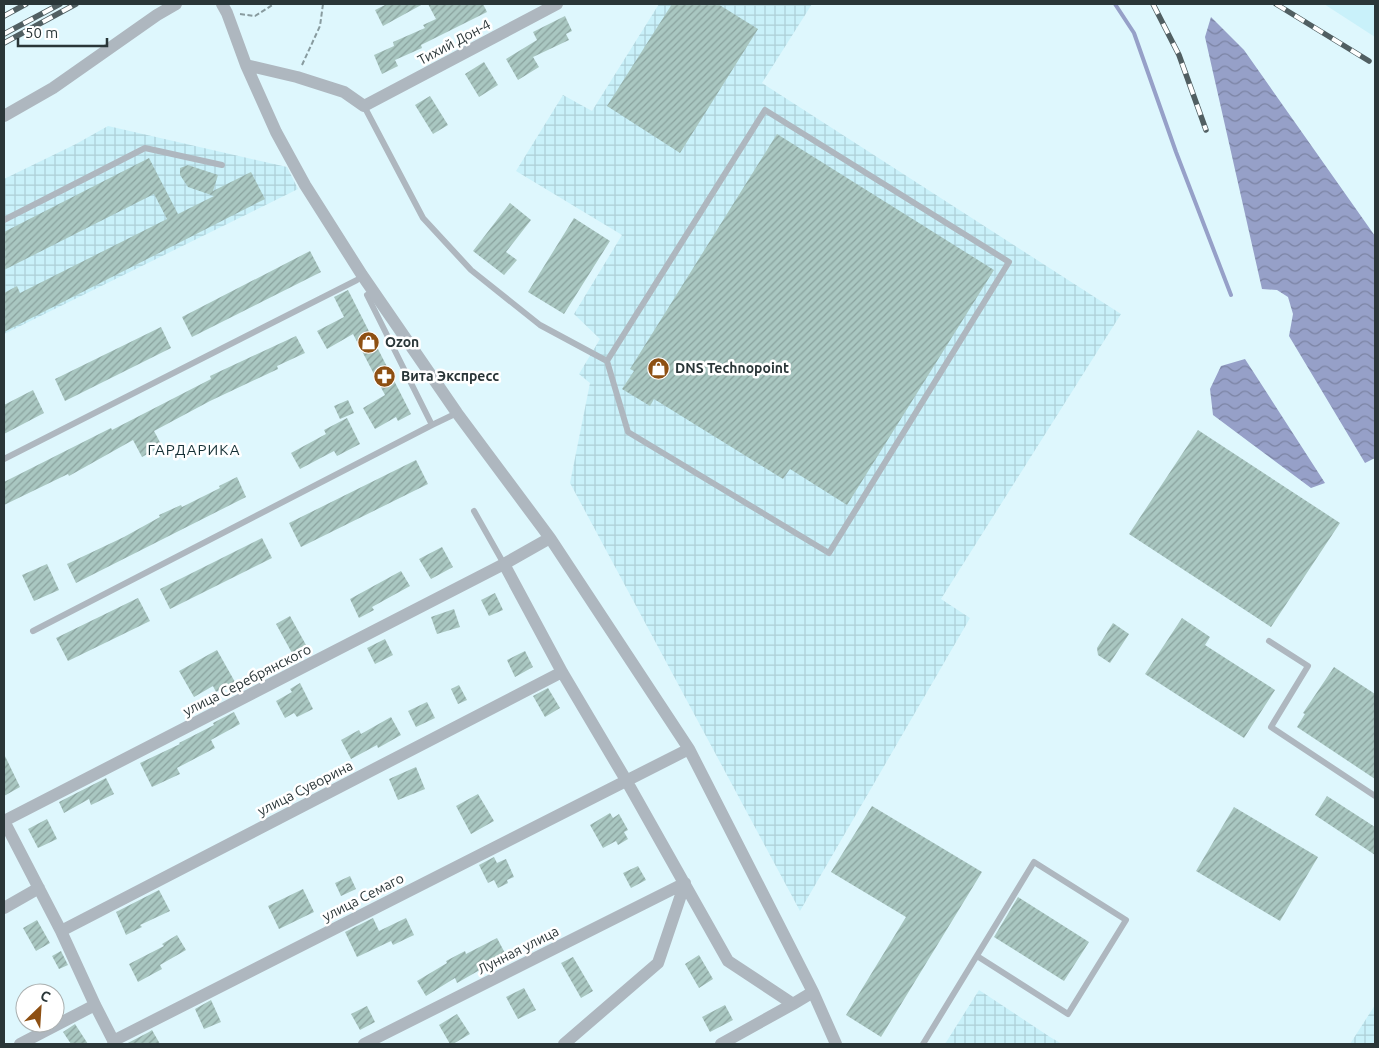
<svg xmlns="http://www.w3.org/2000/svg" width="1379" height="1048" viewBox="0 0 1379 1048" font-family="Ubuntu,sans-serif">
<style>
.built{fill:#c9f1fa}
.industrial{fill:url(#industrial-grid)}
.water{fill:url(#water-waves)}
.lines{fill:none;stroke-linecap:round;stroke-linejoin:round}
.stream{stroke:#96a0c8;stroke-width:4}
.building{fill:url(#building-hatch)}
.path{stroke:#889b9f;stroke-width:2;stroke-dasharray:5 2.5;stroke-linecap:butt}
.lane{stroke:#aeb7bf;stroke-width:6}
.street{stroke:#aeb7bf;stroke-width:12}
.rail-casing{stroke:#515f62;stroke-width:5.5}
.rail{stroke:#fff;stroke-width:4;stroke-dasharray:11;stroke-linecap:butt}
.labels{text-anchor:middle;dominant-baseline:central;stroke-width:5;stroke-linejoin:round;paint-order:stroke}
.street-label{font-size:14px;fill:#2a3638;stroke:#fff}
.poi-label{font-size:14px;font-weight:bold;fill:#2a3638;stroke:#fff;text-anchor:start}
.neighbourhood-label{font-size:15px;letter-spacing:1px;fill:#142f34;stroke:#fff}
</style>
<defs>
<pattern id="industrial-grid" width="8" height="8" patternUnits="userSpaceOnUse" patternTransform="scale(1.25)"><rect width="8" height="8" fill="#c9f1fa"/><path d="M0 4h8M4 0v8" fill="none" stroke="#adcfd7"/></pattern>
<pattern id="water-waves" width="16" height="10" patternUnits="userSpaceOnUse" patternTransform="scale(1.25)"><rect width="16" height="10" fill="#96a0c8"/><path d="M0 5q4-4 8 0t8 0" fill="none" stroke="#7b83a3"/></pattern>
<pattern id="building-hatch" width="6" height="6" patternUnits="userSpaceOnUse" patternTransform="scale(1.25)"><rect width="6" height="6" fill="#a9c7c1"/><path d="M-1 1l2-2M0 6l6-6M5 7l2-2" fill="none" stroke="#8aa29e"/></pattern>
</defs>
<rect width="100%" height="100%" fill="#def7fd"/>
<!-- built -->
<path class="built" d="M1324,4H1375V37Z"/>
<!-- industrial -->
<path class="industrial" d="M659,4H812L762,83L1121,314L941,599L970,618L800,911L570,483L590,383L579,374L600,339L574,314L622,235L516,171L563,95L592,111Z
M108,126L287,167L298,189L4,334V179L76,144Z
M979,990L1050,1037L1062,1044H945Z
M1375,1005V1044H1350Z"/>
<!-- water -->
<path class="water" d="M1211,17L1244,50L1375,236V458L1365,463L1289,336L1293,314L1288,297L1277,290L1262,289L1205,37Z
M1245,359L1325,483L1311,488L1213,415L1210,389L1221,366Z"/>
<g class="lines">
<!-- stream -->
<path class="stream" d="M1115,4L1134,33L1176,152L1231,295"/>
</g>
<!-- building -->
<path class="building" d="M387,4H423L383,26L375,10Z
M428,4H483L487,12L421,45L422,48L395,60L398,66L382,74L374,55L394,46L393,42L425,28L423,25L436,19Z
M672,4H718L758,29L680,153L607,106Z
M565,16L572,31L566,34L569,40L533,57L539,67L518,80L506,59L537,40L533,32Z
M484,62L498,85L479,97L465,74Z
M430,96L448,125L433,134L415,105Z
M777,134L994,270L847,505L790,469L783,479L654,399L650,406L622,389L634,371L630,369Z
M149,158L178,214L214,196L188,187L180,175V168L188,165L218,175L213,191L251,172L265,199L4,332V293L17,286L20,293L167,219L154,194L4,270V232Z
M510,203L531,220L506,252L517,260L504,275L473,251Z
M574,218L610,241L564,314L528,292Z
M310,251L321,272L192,337L182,317Z
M348,290L411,414L398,421L396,417L375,429L363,408L385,395L353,334L327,349L317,331L344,317L334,297Z
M161,327L171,348L65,401L55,379Z
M296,336L305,353L277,366L278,369L210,401L154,431L162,446L142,457L133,440L69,476L68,474L4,505V482L111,428L112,430L211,379L210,376Z
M33,390L44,413L4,434V405Z
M348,400L354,413L340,419L334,406Z
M347,418L360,444L337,456L334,451L300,469L291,453L326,434L324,430Z
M1198,430L1340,523L1271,627L1129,534Z
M416,460L428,484L301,547L289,523Z
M237,477L246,497L76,583L67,564L124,537L160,517L159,515L181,505L182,507L220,488L219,486Z
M262,538L272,558L170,609L160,589Z
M442,547L453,567L431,579L419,559Z
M47,564L59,590L34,601L22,575Z
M401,571L410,586L372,607L374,610L359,618L350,599Z
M495,593L503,610L489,616L481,600Z
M138,598L150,621L68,661L56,638Z
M454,609L460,627L437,634L431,617Z
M290,616L306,645L292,653L276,624Z
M1182,618L1210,637L1205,645L1275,690L1244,738L1145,674Z
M1113,623L1129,634L1110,663L1098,655L1097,648Z
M385,639L393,655L375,664L367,648Z
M217,650L235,682L216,692L213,686L194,697L179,671Z
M525,651L533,667L515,677L507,660Z
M1334,667L1375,694V779L1297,727L1305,714L1303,713Z
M300,683L313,709L297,717L294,713L285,718L276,701L292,692L290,689Z
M459,685L467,700L458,704L451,689Z
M548,688L560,708L545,717L533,696Z
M427,702L435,718L416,727L408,711Z
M234,712L240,724L211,740L215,748L177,768L180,774L152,787L140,763L180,744L179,743L214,725L213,723Z
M391,717L401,735L378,748L377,745L351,759L341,740L359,730L361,734Z
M4,754L20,787L4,796Z
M416,767L425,789L398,800L389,779Z
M106,778L114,794L91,805L89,799L64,813L59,802Z
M478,794L494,821L471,834L456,806Z
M1327,796L1375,827V855L1315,815Z
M872,806L982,872L881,1037L846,1015L906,917L831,872Z
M1234,807L1318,857L1280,921L1196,871Z
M610,813L613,818L619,814L628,830L624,832L628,839L618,845L616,841L603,848L590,825Z
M47,819L57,839L38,848L28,829Z
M494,857L497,863L506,859L514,877L507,880L508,883L498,888L494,880L488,883L479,865Z
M638,866L646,880L631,888L623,873Z
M350,876L356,889L341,896L335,883Z
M303,889L314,912L279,929L268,906Z
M159,890L170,911L140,925L142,927L126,935L116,912Z
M1018,897L1089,942L1064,981L994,937Z
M373,918L379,931L406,918L414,935L393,945L391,941L357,957L345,932Z
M37,920L50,943L36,951L23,928Z
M177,935L186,950L160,965L162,969L138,982L129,964L164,946L162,944Z
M497,938L506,955L457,983L455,978L426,996L417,981L447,963L446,961L465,951L466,954Z
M61,951L68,965L59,969L52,956Z
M699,955L713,979L699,988L685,964Z
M573,957L593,991L581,998L561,963Z
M524,988L536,1010L518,1019L506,997Z
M211,1000L221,1022L204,1029L195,1009Z
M725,1005L733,1020L710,1032L702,1017Z
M367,1006L375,1022L360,1030L351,1014Z
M457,1014L470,1034L453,1044H450L439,1025Z
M75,1024L88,1044H71L63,1032Z
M152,1030L160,1044H126L149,1032Z"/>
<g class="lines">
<!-- path -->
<path class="path" d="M240,14L255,16L274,4
M302,65L320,26L323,4"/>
<!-- lane -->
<path class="lane" d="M364,106L423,218L471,270L540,325L607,361L628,432L829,553L1009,262L765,110L607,361
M4,220L145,148L222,165
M367,295L432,425
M4,459L357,280L362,275
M474,511L504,564
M33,631L432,425L457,413
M1269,641L1308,666L1271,727L1375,796
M923,1044L1034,862L1126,920L1068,1014L977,956"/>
<!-- street -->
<path class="street" d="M222,4L227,13L246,65L276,132L305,185L362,275L457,413L550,538L689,749L813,992L836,1044
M246,65L297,77L344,92L364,106L557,4
M4,116L53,88L157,15L176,4
M504,564L562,672L626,780L728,961L793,1004L813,992
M4,908L39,888
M61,931L562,672
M113,1041L689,749
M20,1044L95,1005
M115,1044L95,1005L61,931L4,821L504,564L550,538
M364,1044L685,883
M564,1044L658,963L685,883
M721,1044L793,1004"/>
<defs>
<path id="rail" d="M1153,4L1179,55L1206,130
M1276,4L1369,61
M4,16L26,4
M4,34L60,4
M4,43L76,4"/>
</defs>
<!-- rail casing -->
<use href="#rail" class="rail-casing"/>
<!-- rail -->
<use href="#rail" class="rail"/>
</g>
<!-- icons -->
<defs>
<symbol id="shop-disc" viewBox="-11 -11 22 22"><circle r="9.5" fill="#8e5013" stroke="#fff"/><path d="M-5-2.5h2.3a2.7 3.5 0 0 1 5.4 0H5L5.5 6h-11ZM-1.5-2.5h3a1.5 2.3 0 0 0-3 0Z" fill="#fff"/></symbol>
<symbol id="pharmacy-disc" viewBox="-11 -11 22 22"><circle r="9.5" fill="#8e5013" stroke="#fff"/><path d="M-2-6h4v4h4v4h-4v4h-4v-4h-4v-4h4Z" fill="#fff"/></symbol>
</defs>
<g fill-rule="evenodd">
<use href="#shop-disc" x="356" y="330" width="25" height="25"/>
<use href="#shop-disc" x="646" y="356" width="25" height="25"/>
<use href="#pharmacy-disc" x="372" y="364" width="25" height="25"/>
</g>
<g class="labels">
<!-- street labels -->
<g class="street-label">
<text transform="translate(454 42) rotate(-28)">Тихий Дон-4</text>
<text transform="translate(247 680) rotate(-27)">улица Серебрянского</text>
<text transform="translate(305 788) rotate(-27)">улица Суворина</text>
<text transform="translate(363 897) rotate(-27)">улица Семаго</text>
<text transform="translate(518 950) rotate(-27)">Лунная улица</text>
</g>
<!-- poi labels -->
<g class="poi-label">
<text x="385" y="342">Ozon</text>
<text x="675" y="368">DNS Technopoint</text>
<text x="401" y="376">Вита Экспресс</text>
</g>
<!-- neighbourhood labels -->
<g class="neighbourhood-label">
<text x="194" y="449">ГАРДАРИКА</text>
</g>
</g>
<!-- border -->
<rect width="1379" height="1048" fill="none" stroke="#2a3638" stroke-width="10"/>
<!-- north arrow -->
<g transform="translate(40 1008) rotate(25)"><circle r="24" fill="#ffffff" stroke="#aaafaf"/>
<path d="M0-4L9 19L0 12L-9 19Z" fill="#8e5013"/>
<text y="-8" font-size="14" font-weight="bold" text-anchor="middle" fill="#2a3638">С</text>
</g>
<!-- scale -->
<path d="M18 38v8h89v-8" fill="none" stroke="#2a3638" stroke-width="2.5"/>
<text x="25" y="38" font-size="15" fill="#2a3638" stroke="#ffffff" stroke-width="4" paint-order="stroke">50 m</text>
</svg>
